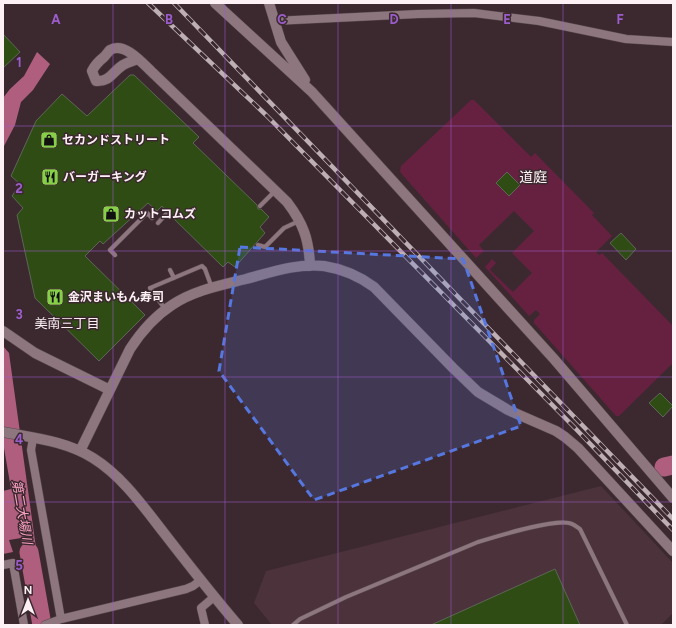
<svg xmlns="http://www.w3.org/2000/svg" width="676" height="628" viewBox="0 0 676 628" font-family="Figtree,'Noto Sans JP',sans-serif">
<style>
.built{fill:#4b323b}
.green{fill:#662040}
.water{fill:#af5e7e}
.lines{fill:none;stroke-linecap:round;stroke-linejoin:round}
.river{stroke:#af5e7e;stroke-width:19}
.building{fill:#2f4c15;stroke:#5d6756}
.service-casing{stroke:#57484d;stroke-width:5}
.minor-casing{stroke:#57484d;stroke-width:9}
.tertiary-casing{stroke:#57484d;stroke-width:11}
.service{stroke:#8d767e;stroke-width:4}
.minor{stroke:#8d767e;stroke-width:8}
.tertiary{stroke:#8d767e;stroke-width:10}
.rail-casing{stroke:#bdafb4;stroke-width:4.5}
.rail{stroke:#3c2930;stroke-width:3;stroke-dasharray:9;stroke-linecap:butt}
.marked{fill:#5577df;fill-opacity:0.2;stroke:#5577df;stroke-width:3;stroke-dasharray:8 5;stroke-linejoin:round}
.grid{fill:none;stroke:#9c5dcc;stroke-width:1;stroke-opacity:0.55}
.labels{text-anchor:middle;dominant-baseline:central;stroke-width:3;stroke-linejoin:round;paint-order:stroke}
.poi-label{font-size:12px;font-weight:bold;fill:#fdf1f5;stroke:#3c2930;text-anchor:start}
.neighbourhood-label{font-size:13px;fill:#fdf1f5;stroke:#3c2930}
.water-label{font-size:13px;font-style:italic;fill:#faa1c2;stroke:#3c2930}
.quarter-label{font-size:14px;fill:#fdf1f5;stroke:#3c2930}
.grid-label{font-size:13px;text-anchor:middle;font-weight:bold;fill:#9c5dcc;stroke:#3c2930;stroke-width:3;stroke-linejoin:round;paint-order:stroke}
</style>
<rect width="100%" height="100%" fill="#3c2930"/>
<!-- built -->
<path class="built" d="M601,486L673,563V613L661,625H272L254,603L266,571Z"/>
<!-- green -->
<path class="green" d="M471,100H474L531,157L535,153L536,154L594,213L592,215L612,236L596,252L599,255L602,253L673,326V363L619,416H616L534,323V320L540,314L536,310L529,316L485,267L492,259L496,263L490,270L513,292L532,273L512,253L534,231L514,211L479,245L484,251L476,258L400,172L401,166Z"/>
<!-- water -->
<path class="water" d="M37,52L50,64L33,90L21,102L15,125L3,148V98L10,89L24,76Z
M3,346L9,353L40,577L29,579L21,538L9,540L13,552L3,554V491L11,489L3,442Z"/>
<g class="lines">
<!-- river -->
<path class="river" d="M664,467L673,465
M29,552L42,625"/>
</g>
<!-- building -->
<path class="building" d="M3,34L20,52L3,68Z
M130,75H134L199,137L193,143L257,205L258,209H261L269,217L260,227L265,233L235,267L228,262L223,267L170,215L169,210H165L162,206L157,211L148,203L103,244L100,241L85,256L145,315L99,361L35,298L17,215L23,208L12,196L20,184L11,176L36,121L62,94L87,116Z
M507,172L520,185L509,196L496,183Z
M621,233L636,249L626,260L610,243Z
M660,393L673,406L663,417L649,403Z
M555,569L580,625H431Z"/>
<g class="lines">
<defs>
<path id="service" d="M260,206L275,191
M158,223L167,213
M258,245L265,247L284,228L299,221
M115,255L110,250L147,213L152,218
M170,270L174,278
M165,309L150,288L202,266L205,269L212,288
M293,625L300,619L346,597L478,542C495,537 558,517 572,524C575,525 578,528 580,529L627,625"/>
<path id="minor" d="M274,21L418,14L474,13L539,21L626,39L673,42
M33,438L31,450L61,619L186,589L193,586L201,580
M3,565L13,563L24,625
M45,625L61,619
M205,625L201,608L214,597"/>
<path id="tertiary" d="M215,3L312,92L554,359L673,498
M269,3L281,42L305,80
M138,59C133,61 128,62 123,65C112,72 110,82 96,81L92,71C95,65 99,61 104,57C106,55 108,52 110,50C125,41 144,65 154,74L287,202C303,223 309,239 310,266
M3,331L35,353L110,390
M3,432C34,438 66,441 93,458C122,476 143,506 164,533C188,564 212,595 238,625
M80,451L130,349C141,332 155,316 172,305C194,290 222,285 246,279C272,272 298,263 324,266C343,269 359,276 374,287L453,368L478,392L508,410L556,431L565,437L578,448L673,551"/>
</defs>
<!-- service casing -->
<use href="#service" class="service-casing"/>
<!-- minor casing -->
<use href="#minor" class="minor-casing"/>
<!-- tertiary casing -->
<use href="#tertiary" class="tertiary-casing"/>
<!-- service -->
<use href="#service" class="service"/>
<!-- minor -->
<use href="#minor" class="minor"/>
<!-- tertiary -->
<use href="#tertiary" class="tertiary"/>
<defs>
<path id="rail" d="M148,3L266,115L574,427L673,530
M174,3L673,519"/>
</defs>
<!-- rail casing -->
<use href="#rail" class="rail-casing"/>
<!-- rail -->
<use href="#rail" class="rail"/>
</g>
<!-- marked area -->
<path class="marked" d="M240,247L463,259L521,426L314,500L219,371Z"/>
<!-- grid -->
<path class="grid" d="M113,3V625M225,3V625M338,3V625M451,3V625M563,3V625M3,126H673M3,251H673M3,377H673M3,502H673"/>
<!-- icons -->
<defs>
<symbol id="shop-square" viewBox="-11 -11 22 22"><rect x="-9" y="-9" width="18" height="18" rx="4" fill="#88cf49" stroke="#3c2930"/><path d="M-5-2.5h2.3a2.7 3.5 0 0 1 5.4 0H5L5.5 6h-11ZM-1.5-2.5h3a1.5 2.3 0 0 0-3 0Z" fill="#111"/></symbol>
<symbol id="restaurant-square" viewBox="-11 -11 22 22"><rect x="-9" y="-9" width="18" height="18" rx="4" fill="#88cf49" stroke="#3c2930"/><path d="M-5-6h1v4h1v-4h1v4h1v-4h1v5L-1.5 .5V6h-2V.5L-5-1ZM5-6V6H3V1.5H1.5Q1.5-4 5-6Z" fill="#111"/></symbol>
</defs>
<g fill-rule="evenodd">
<use href="#shop-square" x="39" y="130" width="20" height="20"/>
<use href="#restaurant-square" x="40" y="167" width="20" height="20"/>
<use href="#shop-square" x="101" y="204" width="20" height="20"/>
<use href="#restaurant-square" x="45" y="287" width="20" height="20"/>
</g>
<g class="labels">
<!-- poi labels -->
<g class="poi-label">
<text x="62" y="140">セカンドストリート</text>
<text x="63" y="177">バーガーキング</text>
<text x="124" y="214">カットコムズ</text>
<text x="68" y="297">金沢まいもん寿司</text>
</g>
<!-- neighbourhood labels -->
<g class="neighbourhood-label">
<text x="67" y="323">美南三丁目</text>
</g>
<!-- water labels -->
<g class="water-label">
<text transform="translate(22 512) rotate(80)">第二大場川</text>
</g>
<!-- quarter labels -->
<g class="quarter-label">
<text x="533" y="177">道庭</text>
</g>
</g>
<g class="grid-label">
<text x="56" y="24">A</text>
<text x="169" y="24">B</text>
<text x="282" y="24">C</text>
<text x="394" y="24">D</text>
<text x="507" y="24">E</text>
<text x="620" y="24">F</text>
<text x="19" y="67">1</text>
<text x="19" y="193">2</text>
<text x="19" y="319">3</text>
<text x="19" y="444">4</text>
<text x="19" y="570">5</text>
</g>
<!-- border -->
<rect width="676" height="628" fill="none" stroke="#fdf1f5" stroke-width="8"/>
<!-- north arrow -->
<g transform="translate(28 600)" stroke="#3c2930" stroke-width="3" paint-order="stroke">
<path d="M0-3L7 15L0 10L-7 15Z" fill="#fdf1f5"/>
<text y="-6" font-size="11" font-weight="bold" text-anchor="middle" fill="#fdf1f5">N</text>
</g>
</svg>
